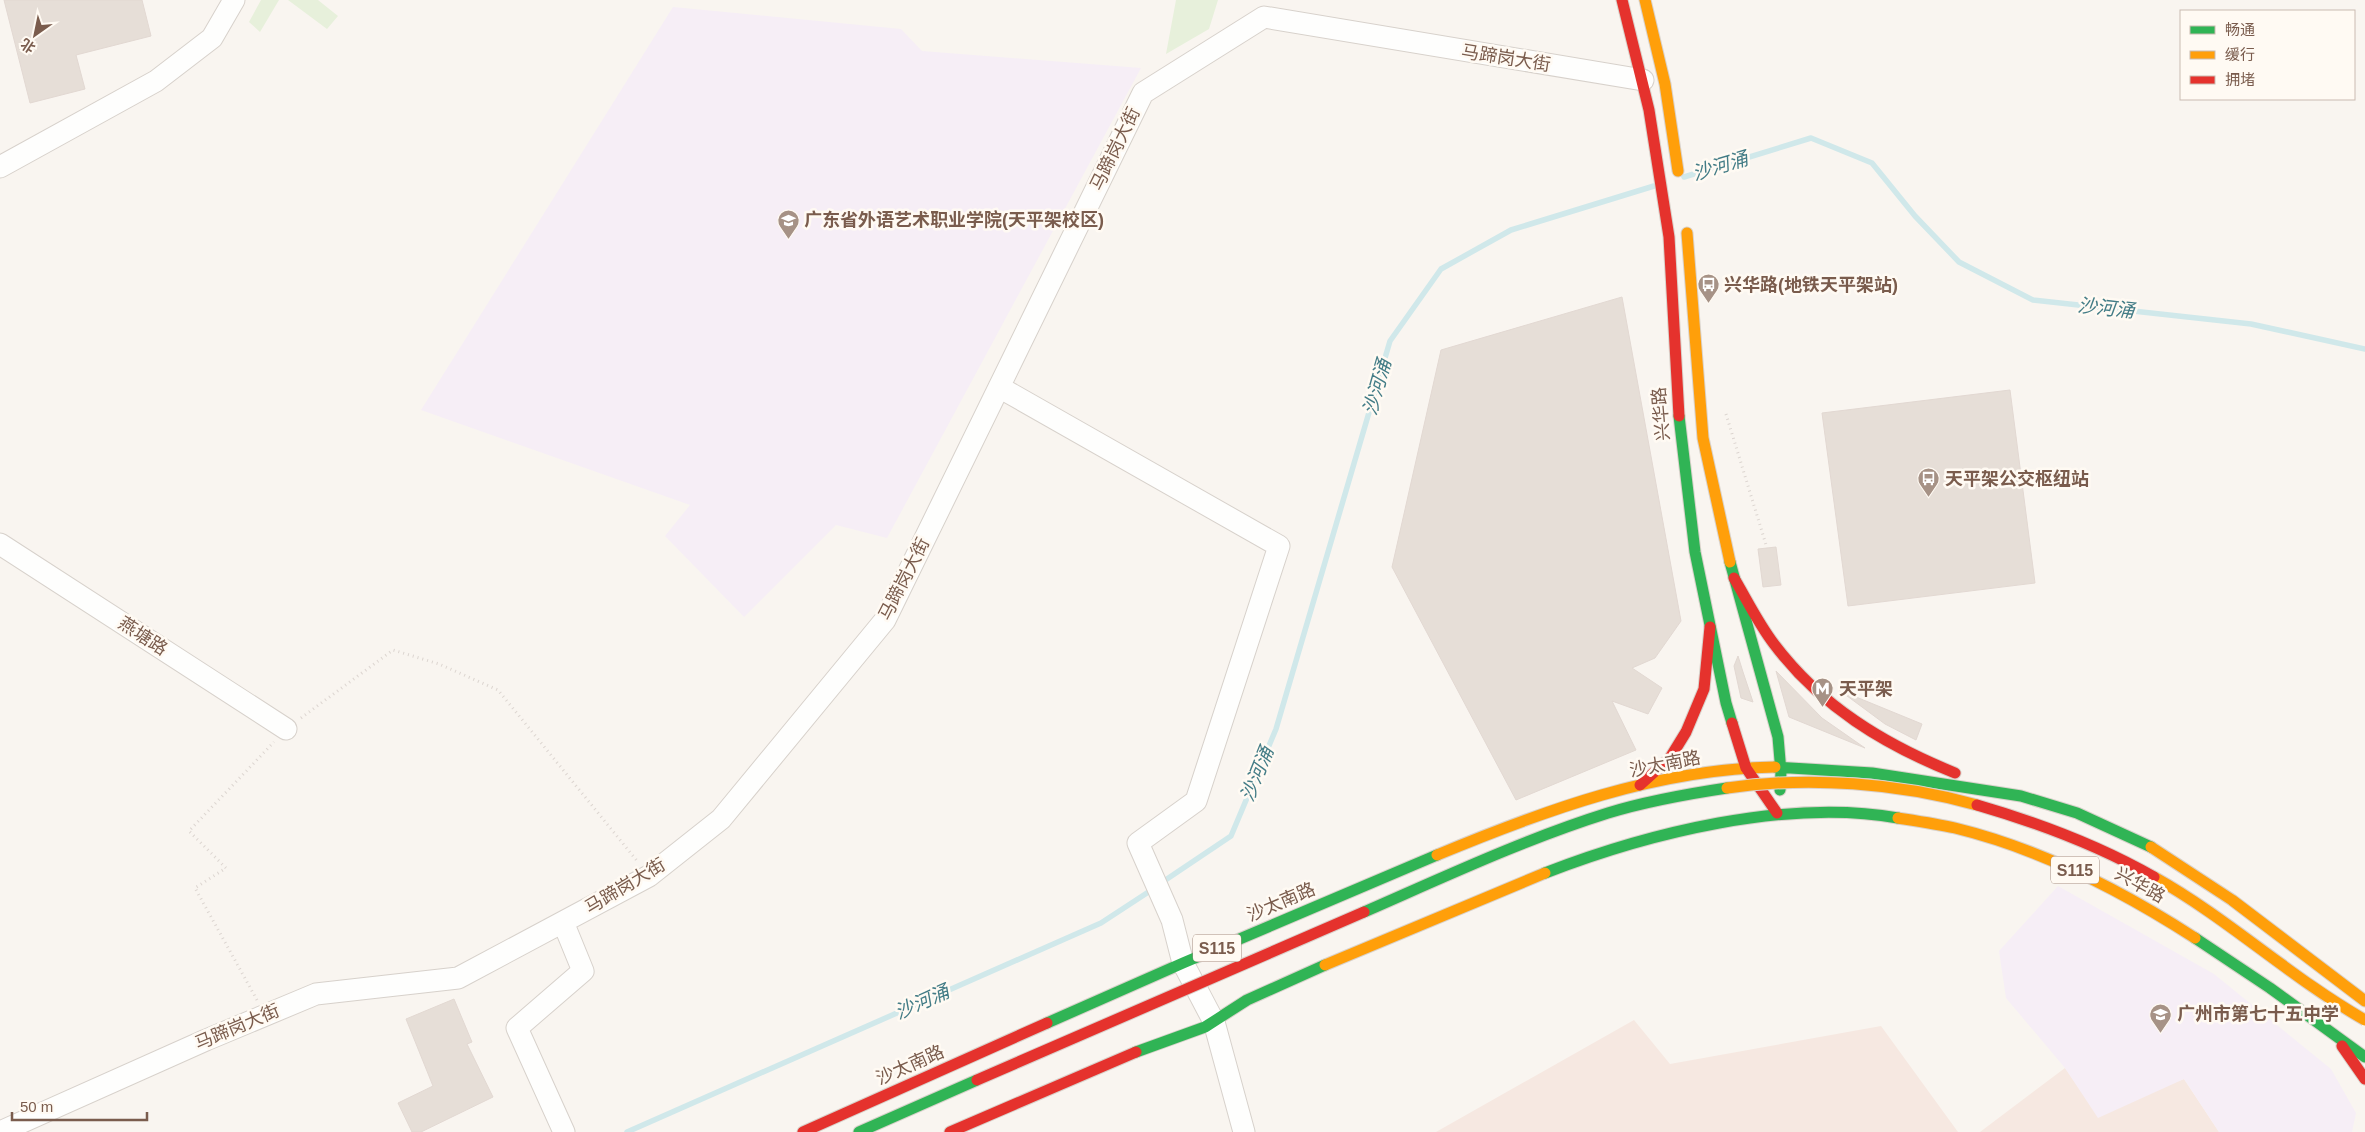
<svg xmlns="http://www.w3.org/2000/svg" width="2365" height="1132" viewBox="0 0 2365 1132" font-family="Arial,'Noto Sans SC',sans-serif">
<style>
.commercial{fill:#f6e8e1}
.education{fill:#f6eef6}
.green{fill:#e7f0db}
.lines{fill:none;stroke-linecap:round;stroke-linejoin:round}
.stream{stroke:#d0e8ea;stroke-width:5.5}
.building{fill:#e6ded7;stroke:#e2d8d2}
.street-casing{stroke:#d7d1cb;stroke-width:23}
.fast-casing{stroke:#d9d2cb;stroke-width:13}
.slow-casing{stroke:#d9d2cb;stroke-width:13}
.jam-casing{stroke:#d9d2cb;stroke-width:13}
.path{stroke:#dcd5d0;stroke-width:3;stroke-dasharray:1 4;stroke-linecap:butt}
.street{stroke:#fefefd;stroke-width:21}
.fast{stroke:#30b455;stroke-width:11}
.slow{stroke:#ff9f0a;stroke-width:11}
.jam{stroke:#e5322d;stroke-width:11}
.fast-bridge-casing{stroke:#dad1cc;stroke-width:13;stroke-linecap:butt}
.slow-bridge-casing{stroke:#dad1cc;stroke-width:13;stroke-linecap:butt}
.jam-bridge-casing{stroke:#dad1cc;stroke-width:13;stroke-linecap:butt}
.fast-bridge{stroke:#30b455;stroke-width:11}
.slow-bridge{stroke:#ff9f0a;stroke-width:11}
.jam-bridge{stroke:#e5322d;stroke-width:11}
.labels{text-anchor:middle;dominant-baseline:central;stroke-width:5;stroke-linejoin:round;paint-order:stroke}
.shield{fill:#fffaf3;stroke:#a28b7f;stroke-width:1}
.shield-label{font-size:16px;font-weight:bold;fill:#7a5c4d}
.street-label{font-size:18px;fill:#7a5c4d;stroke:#fffaf3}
.poi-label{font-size:18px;font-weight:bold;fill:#7a5c4d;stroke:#fffaf3;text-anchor:start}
.water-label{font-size:19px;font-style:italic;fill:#437c86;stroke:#fffaf3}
</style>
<rect width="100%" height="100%" fill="#f9f5f0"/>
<!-- commercial -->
<path class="commercial" d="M1634,1020L1670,1064L1881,1026L1958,1132H1436Z
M2065,1068L2095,1111L2184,1079L2219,1132H1980Z"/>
<!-- education -->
<path class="education" d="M673,7L901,29L922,51L1141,68L887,538L836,525L744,617L665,536L690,505L421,410Z
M2058,886L2214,974L2331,1069L2356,1113L2352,1132H2219L2184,1079L2098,1118L2065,1068L2006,998L1999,951Z"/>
<!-- green -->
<path class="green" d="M261,0H279L260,32L249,22Z
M288,0H318L338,16L327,29Z
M1176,0H1218L1209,29L1166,54Z"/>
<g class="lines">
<!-- stream -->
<path class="stream" d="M1684,177L1811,138L1872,163L1915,216L1959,262L2033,300L2251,324L2365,349
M1161,883L1231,836L1276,729L1390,341L1441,269L1511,230L1654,186
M627,1132L1101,923L1153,889"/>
</g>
<!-- building -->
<path class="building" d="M4,0H142L151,36L76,55L85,89L30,103Z
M1622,297L1681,621L1655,658L1632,668L1662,688L1648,714L1612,701L1636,750L1516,800L1392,567L1441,350Z
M2010,390L2035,583L1848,606L1822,413Z
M1776,547L1781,585L1763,587L1758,549Z
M1738,656L1743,672L1753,702L1741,698L1734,666Z
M1776,671L1822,718L1865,748L1789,717Z
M1839,690L1922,724L1916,740L1885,724Z
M454,999L472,1042L467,1044L493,1097L421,1132H412L398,1103L433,1086L406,1019Z"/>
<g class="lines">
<defs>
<path id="street" d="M0,167L156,81L212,38L234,0
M999,387L1279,546L1196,801L1138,843L1172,920L1183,963L1214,1022L1244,1132
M0,544L286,729
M563,922L583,971L517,1028L564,1132
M0,1132L206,1040L316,994L458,978L649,876L721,819L885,620L1143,93L1264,17L1643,80"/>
<path id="fast" d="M1679,416L1695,552L1726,703L1732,723
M1730,562L1778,737L1781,772L1780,790
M1775,767L1872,773L2021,796L2077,813L2151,847
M1545,873C1648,833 1788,798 1898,818
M2195,938L2270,988L2365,1057
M1047,1023L1183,963L1437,855
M1136,1052L1205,1027L1247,1000L1325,965
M859,1132L977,1080"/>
<path id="slow" d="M1645,0L1665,84L1678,171
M1687,233L1703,438L1730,562
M1898,818C1917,821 1937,824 1955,828C2041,849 2121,890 2195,938
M2151,847L2232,900L2365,1001
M1437,855C1545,810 1657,769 1775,767
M1325,965L1545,873"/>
<path id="jam" d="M1622,0L1649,110L1669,237L1679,416
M1734,578C1747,600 1758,623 1774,644C1821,706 1883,744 1955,773
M1732,723L1746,768L1777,813
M1640,785L1670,758L1686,732L1704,689L1710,627
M2342,1046L2365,1079
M803,1132L1047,1023
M950,1132L1136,1052"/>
</defs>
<!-- street casing -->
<use href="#street" class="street-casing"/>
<!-- fast casing -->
<use href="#fast" class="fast-casing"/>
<!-- slow casing -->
<use href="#slow" class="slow-casing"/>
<!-- jam casing -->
<use href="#jam" class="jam-casing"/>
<!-- path -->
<path class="path" d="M1726,414L1767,548
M301,718L393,650L439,664L498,690L638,862
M257,1000L195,888L226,868L189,831L274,742"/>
<!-- street -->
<use href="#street" class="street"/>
<!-- fast -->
<use href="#fast" class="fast"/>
<!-- slow -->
<use href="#slow" class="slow"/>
<!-- jam -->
<use href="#jam" class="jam"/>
<defs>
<path id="fast-bridge" d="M1364,912C1444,877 1525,839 1608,813C1647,801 1687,794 1727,788"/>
<path id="slow-bridge" d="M1727,788C1808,776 1899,783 1977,805
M2154,877C2229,919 2291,978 2365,1020"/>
<path id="jam-bridge" d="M1977,805C2039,823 2098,845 2154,877
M977,1080L1364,912"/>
</defs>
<!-- fast-bridge casing -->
<use href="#fast-bridge" class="fast-bridge-casing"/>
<!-- slow-bridge casing -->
<use href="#slow-bridge" class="slow-bridge-casing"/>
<!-- jam-bridge casing -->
<use href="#jam-bridge" class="jam-bridge-casing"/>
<!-- fast-bridge -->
<use href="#fast-bridge" class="fast-bridge"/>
<!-- slow-bridge -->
<use href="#slow-bridge" class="slow-bridge"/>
<!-- jam-bridge -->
<use href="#jam-bridge" class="jam-bridge"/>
</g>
<!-- icons -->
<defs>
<symbol id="school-pin" viewBox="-11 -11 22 30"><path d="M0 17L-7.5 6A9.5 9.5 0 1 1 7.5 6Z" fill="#a69286" stroke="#fffaf3"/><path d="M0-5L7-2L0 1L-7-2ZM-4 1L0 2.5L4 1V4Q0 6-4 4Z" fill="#fff"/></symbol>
<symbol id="bus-pin" viewBox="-11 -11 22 30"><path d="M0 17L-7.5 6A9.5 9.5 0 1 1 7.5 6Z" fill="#a69286" stroke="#fffaf3"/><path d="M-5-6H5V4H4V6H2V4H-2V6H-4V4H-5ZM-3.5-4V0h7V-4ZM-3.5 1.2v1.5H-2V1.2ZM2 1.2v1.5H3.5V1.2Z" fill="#fff"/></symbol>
<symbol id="metro-pin" viewBox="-11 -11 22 30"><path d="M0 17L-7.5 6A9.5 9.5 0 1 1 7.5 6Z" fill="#a69286" stroke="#fffaf3"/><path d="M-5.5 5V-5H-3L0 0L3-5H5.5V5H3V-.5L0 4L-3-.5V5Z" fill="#fff"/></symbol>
</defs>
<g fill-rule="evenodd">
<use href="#school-pin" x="776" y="208" width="25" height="34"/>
<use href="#bus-pin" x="1696" y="272" width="25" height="34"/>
<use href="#bus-pin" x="1916" y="466" width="25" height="34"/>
<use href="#metro-pin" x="1810" y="676" width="25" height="34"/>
<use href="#school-pin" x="2148" y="1002" width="25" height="34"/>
</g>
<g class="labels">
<!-- shield labels -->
<g class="shield">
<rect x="2051" y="856.5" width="48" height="27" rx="4"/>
<rect x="1193" y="934.5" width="48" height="27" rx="4"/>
</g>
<g class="shield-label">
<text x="2075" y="870">S115</text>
<text x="1217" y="948">S115</text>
</g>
<!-- street labels -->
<g class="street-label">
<text transform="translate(1506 58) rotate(9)">马蹄岗大街</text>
<text transform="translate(1115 149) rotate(-64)">马蹄岗大街</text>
<text transform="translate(1661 414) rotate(-95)">兴华路</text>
<text transform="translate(904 579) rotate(-63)">马蹄岗大街</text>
<text transform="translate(143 636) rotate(33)">燕塘路</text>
<text transform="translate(1665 764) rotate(-11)">沙太南路</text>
<text transform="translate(2140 885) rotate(29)">兴华路</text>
<text transform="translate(625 886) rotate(-31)">马蹄岗大街</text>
<text transform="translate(1281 902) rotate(-23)">沙太南路</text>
<text transform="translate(237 1027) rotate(-23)">马蹄岗大街</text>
<text transform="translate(910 1065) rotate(-24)">沙太南路</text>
</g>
<!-- poi labels -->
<g class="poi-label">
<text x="804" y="220">广东省外语艺术职业学院(天平架校区)</text>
<text x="1724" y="285">兴华路(地铁天平架站)</text>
<text x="1945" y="479">天平架公交枢纽站</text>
<text x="1839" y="689">天平架</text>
<text x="2177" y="1014">广州市第七十五中学</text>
</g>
<!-- water labels -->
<g class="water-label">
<text transform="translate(1720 166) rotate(-17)">沙河涌</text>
<text transform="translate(2106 308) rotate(6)">沙河涌</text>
<text transform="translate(1377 387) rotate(-74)">沙河涌</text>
<text transform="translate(1257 774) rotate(-68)">沙河涌</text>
<text transform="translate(922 1002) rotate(-24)">沙河涌</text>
</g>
</g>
<!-- legend -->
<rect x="2180" y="10" width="175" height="90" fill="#fffaf3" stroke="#cabbb1"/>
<rect x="2190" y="26" width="25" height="8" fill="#30b455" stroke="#cabbb1"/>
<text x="2225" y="35" font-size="15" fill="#7a5c4d">畅通</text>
<rect x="2190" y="51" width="25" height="8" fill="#ff9f0a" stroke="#cabbb1"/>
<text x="2225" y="60" font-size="15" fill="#7a5c4d">缓行</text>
<rect x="2190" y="76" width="25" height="8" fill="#e5322d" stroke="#cabbb1"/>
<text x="2225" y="85" font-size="15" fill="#7a5c4d">拥堵</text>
<!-- north arrow -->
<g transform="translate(35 35) rotate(213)" stroke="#fffaf3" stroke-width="4" paint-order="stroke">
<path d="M0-4L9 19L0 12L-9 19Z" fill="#7a5c4d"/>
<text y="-8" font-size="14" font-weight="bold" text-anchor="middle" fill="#7a5c4d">北</text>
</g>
<!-- scale -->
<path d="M12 1112v8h135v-8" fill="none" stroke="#7a5c4d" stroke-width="2.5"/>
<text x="20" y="1112" font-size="15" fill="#7a5c4d" stroke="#fffaf3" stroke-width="4" paint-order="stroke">50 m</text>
</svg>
